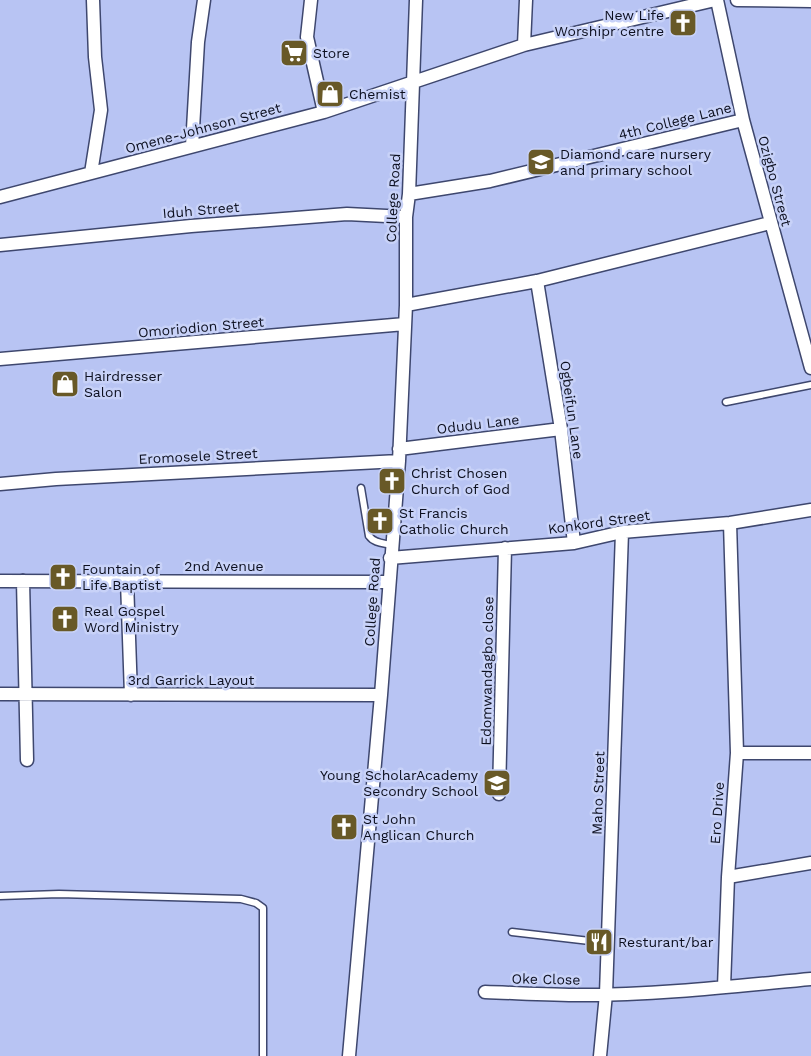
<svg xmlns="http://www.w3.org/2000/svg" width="811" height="1056" viewBox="0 0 811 1056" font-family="'Work Sans',sans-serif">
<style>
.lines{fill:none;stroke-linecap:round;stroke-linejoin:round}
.lane-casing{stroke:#3e476e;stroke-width:9}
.street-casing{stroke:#3e476e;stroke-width:15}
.lane{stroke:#fff;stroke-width:6}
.street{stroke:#fff;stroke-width:12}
.labels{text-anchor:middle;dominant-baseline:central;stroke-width:5;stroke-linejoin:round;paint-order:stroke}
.poi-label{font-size:14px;fill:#0c0f1f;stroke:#c8d2f8;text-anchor:start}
.street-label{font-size:14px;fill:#0c0f1f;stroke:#c8d2f8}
</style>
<rect width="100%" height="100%" fill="#b8c4f3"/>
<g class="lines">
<defs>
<path id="lane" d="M726,402L811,385
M361,488L369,536C374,543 383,543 391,545
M0,896L59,894L241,899L256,903L263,908V1056
M512,932L607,943"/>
<path id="street" d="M311,0L307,37L324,112
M717,0L743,120L811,368
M737,0L811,1
M524,45L526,0
M192,146L198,42L204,0
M91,173L101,110L95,57L93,0
M409,194L490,181L743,120
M0,197L324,112L524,45L715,0
M0,245L191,226L347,214L406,217
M537,281L561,429L574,543
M406,305L537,281L770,223
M0,359L405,324
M399,449L561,429
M0,484L56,479L399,461
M390,558L574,543L622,532L730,523L811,510
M0,581L389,582
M23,581L27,760
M127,581L131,695
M0,694L381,695
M737,753H811
M499,794L505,548
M728,877L811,863
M724,987L728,877L737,753L730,523
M485,992C517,993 549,995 581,995C657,995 736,986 811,979
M349,1056L381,695L399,461L406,305V217L409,194L416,0
M600,1056L606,994L622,532"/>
</defs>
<!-- lane casing -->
<use href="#lane" class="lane-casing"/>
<!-- street casing -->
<use href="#street" class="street-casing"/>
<!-- lane -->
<use href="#lane" class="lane"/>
<!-- street -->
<use href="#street" class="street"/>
</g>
<!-- icons -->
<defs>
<symbol id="church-square" viewBox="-11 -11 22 22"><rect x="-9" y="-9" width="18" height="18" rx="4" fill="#685927" stroke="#c8d2f8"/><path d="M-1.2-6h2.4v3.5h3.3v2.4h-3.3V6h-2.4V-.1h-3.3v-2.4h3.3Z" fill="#fff"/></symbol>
<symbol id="supermarket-square" viewBox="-11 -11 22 22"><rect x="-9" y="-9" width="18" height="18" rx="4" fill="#685927" stroke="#c8d2f8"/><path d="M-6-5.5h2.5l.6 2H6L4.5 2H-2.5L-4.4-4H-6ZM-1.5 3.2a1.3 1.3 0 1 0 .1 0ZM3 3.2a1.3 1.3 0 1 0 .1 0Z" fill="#fff"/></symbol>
<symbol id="shop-square" viewBox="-11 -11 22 22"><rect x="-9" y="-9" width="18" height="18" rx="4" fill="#685927" stroke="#c8d2f8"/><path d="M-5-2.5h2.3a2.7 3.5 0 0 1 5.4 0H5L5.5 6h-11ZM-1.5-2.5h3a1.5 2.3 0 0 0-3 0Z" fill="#fff"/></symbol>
<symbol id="school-square" viewBox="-11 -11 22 22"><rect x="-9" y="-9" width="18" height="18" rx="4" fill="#685927" stroke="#c8d2f8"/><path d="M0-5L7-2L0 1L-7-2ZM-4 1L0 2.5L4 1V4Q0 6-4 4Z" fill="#fff"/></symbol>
<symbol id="restaurant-square" viewBox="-11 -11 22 22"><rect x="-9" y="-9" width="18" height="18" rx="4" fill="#685927" stroke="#c8d2f8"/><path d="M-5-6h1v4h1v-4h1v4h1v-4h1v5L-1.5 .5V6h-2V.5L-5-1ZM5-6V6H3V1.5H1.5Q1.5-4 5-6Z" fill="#fff"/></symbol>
</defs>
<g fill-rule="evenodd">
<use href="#church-square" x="667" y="7" width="32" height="32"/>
<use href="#supermarket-square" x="278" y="37" width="32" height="32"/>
<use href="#shop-square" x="314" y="78" width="32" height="32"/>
<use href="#school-square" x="525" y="146" width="32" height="32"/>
<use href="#shop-square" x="49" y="368" width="32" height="32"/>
<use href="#church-square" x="376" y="465" width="32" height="32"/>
<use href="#church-square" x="364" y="505" width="32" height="32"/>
<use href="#church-square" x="47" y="561" width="32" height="32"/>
<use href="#church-square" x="49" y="603" width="32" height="32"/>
<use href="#school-square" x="481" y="767" width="32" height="32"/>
<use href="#church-square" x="328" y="811" width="32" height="32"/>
<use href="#restaurant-square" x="583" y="926" width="32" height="32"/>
</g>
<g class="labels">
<!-- poi labels -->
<g class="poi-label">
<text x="664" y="15" text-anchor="end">New Life<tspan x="664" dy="16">Worshipr centre</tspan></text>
<text x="313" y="53">Store</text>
<text x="349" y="94">Chemist</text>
<text x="560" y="154">Diamond care nursery<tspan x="560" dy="16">and primary school</tspan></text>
<text x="84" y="376">Hairdresser<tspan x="84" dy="16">Salon</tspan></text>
<text x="411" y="473">Christ Chosen<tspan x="411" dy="16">Church of God</tspan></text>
<text x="399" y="513">St Francis<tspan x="399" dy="16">Catholic Church</tspan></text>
<text x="82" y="569">Fountain of<tspan x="82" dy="16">Life Baptist</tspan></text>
<text x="84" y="611">Real Gospel<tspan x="84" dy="16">Word Ministry</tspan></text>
<text x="478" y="775" text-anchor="end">Young ScholarAcademy<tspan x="478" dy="16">Secondry School</tspan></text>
<text x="363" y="819">St John<tspan x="363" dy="16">Anglican Church</tspan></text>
<text x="618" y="942">Resturant/bar</text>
</g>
<!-- street labels -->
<g class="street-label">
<text transform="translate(675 121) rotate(-14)">4th College Lane</text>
<text transform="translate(203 128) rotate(-15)">Omene-Johnson Street</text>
<text transform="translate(775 181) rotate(75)">Ozigbo Street</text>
<text transform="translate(393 198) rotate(-87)">College Road</text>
<text transform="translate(201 210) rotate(-5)">Iduh Street</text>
<text transform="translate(201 327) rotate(-5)">Omoriodion Street</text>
<text transform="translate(572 410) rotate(82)">Ogbeifun Lane</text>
<text transform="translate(478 424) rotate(-7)">Odudu Lane</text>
<text transform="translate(198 456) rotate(-3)">Eromosele Street</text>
<text transform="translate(599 522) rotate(-8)">Konkord Street</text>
<text x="224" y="566">2nd Avenue</text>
<text transform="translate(372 602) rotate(-86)">College Road</text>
<text transform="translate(487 671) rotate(-89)">Edomwandagbo close</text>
<text x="191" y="680">3rd Garrick Layout</text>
<text transform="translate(598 793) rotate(-88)">Maho Street</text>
<text transform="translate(717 813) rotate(-86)">Ero Drive</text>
<text transform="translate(546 979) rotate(1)">Oke Close</text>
</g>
</g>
</svg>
